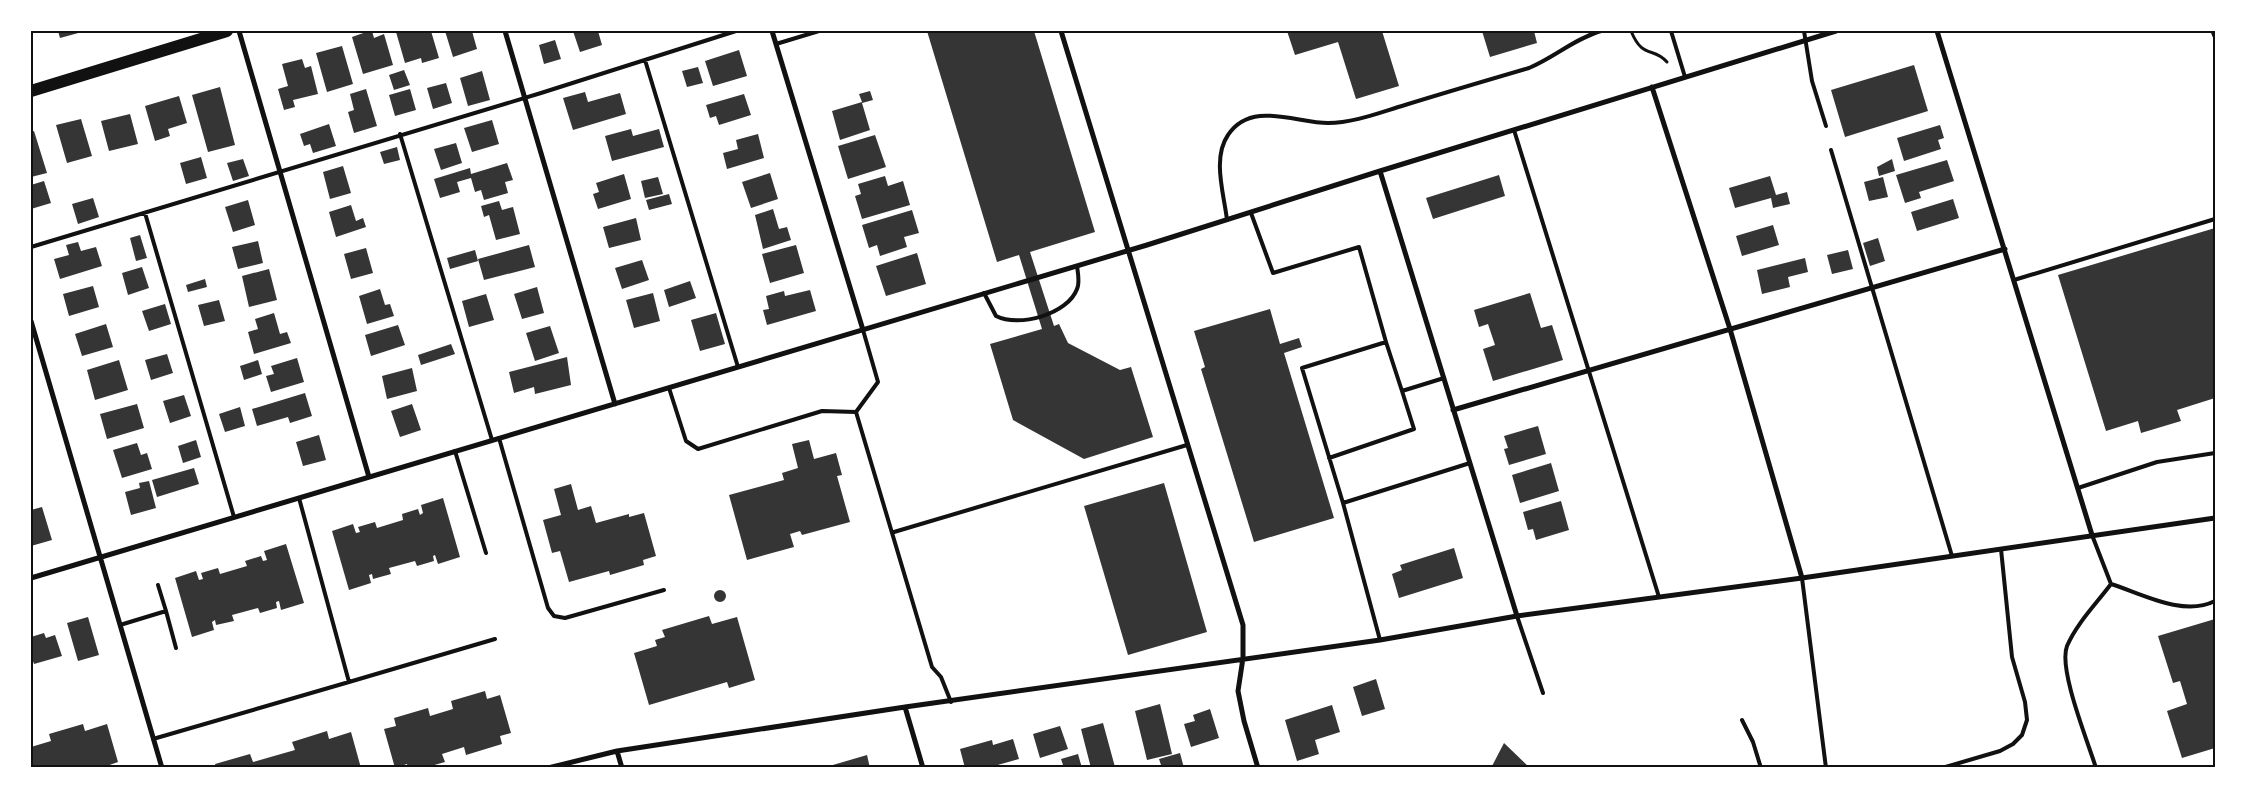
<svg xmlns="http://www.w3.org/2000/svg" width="2246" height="799" viewBox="0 0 2246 799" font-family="'Roboto Serif',serif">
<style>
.building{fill:#353535}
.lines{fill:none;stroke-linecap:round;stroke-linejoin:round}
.path{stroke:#111;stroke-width:3}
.service{stroke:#111;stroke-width:4}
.minor{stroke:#111;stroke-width:5}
.primary{stroke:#111;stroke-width:12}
.neatline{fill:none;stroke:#111;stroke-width:2}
</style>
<rect width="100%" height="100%" fill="#fff"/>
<!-- building -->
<path class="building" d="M58,31H82V32L60,38Z
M369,31H372L374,38L384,34L393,65L363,74L352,37Z
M431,31L439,58L422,63L421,58L405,63L396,32Z
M445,31H472L477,49L453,57Z
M573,31H598L602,45L580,52Z
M927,31H1034L1095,232L1030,252L1054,326L1059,324L1068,343L1120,370L1131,367L1153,437L1084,459L1013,420L990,344L1042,329L1019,255L997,262Z
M1287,31H1382L1399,86L1356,99L1338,42L1295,55Z
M1482,31H1534L1537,43L1490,57Z
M555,40L561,59L544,64L539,45Z
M342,46L353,84L327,92L316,53Z
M739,50L747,76L713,86L705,61Z
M302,59L305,68L311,66L318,94L293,100L295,107L284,110L278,89L288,86L282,64Z
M1914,65L1928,111L1845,137L1831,90Z
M698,67L703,83L687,87L682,71Z
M404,70L410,85L394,90L389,75Z
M482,71L490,100L468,106L460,78Z
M446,83L452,103L433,109L427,88Z
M220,87L235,145L208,152L192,95Z
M366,89L377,126L354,133L348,112L354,110L350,94Z
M410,89L416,110L395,116L389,95Z
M870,91L873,100L862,103L870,130L840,140L832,111L862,102L859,94Z
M585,92L588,102L620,93L626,114L573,130L563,98Z
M744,94L751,115L719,125L716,116L710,118L706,105Z
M179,96L187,123L168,129L170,136L155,141L145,106Z
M130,114L138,144L109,151L101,121Z
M81,119L92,156L67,163L56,125Z
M492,120L499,144L472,152L464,128Z
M329,124L336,146L313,153L310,144L304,146L300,134Z
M1940,125L1944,138L1938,140L1941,149L1904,161L1897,138Z
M631,129L633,136L659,129L664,147L612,161L605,136Z
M34,131L47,173L31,177V132Z
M758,134L764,158L727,169L723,153L738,149L736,140Z
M875,135L886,167L848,179L838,146Z
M456,143L462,163L441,170L434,149Z
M397,147L400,160L384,164L380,152Z
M201,157L207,178L186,184L180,163Z
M243,159L249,176L233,181L227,163Z
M1892,159L1895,171L1879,176L1877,167Z
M1947,160L1954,181L1919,192L1921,198L1905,203L1896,175Z
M507,163L513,180L505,182L508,193L484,200L481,190L475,192L471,178L457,182L460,192L440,198L434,179L470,168L471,174Z
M343,166L351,193L330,199L323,172Z
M770,173L778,199L751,208L742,182Z
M624,174L631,199L598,209L593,194L599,192L596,183Z
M1499,175L1505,196L1433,219L1426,198Z
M885,176L888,186L903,181L910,205L862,219L855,196L861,194L858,184Z
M1770,176L1776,195L1787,192L1790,204L1773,208L1771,198L1735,208L1729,188Z
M658,177L663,194L645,198L641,181Z
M1883,177L1888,197L1869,201L1864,182Z
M44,181L51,203L31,209V185Z
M669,194L672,204L649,210L646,200Z
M93,198L99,217L78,224L72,204Z
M1953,199L1959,218L1917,231L1911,212Z
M248,200L255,225L233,232L225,207Z
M499,201L502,210L513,207L520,234L496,240L489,215L484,217L481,206Z
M351,205L356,221L363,218L366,227L336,237L329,212Z
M773,209L779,229L787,227L791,240L763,249L755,215Z
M912,210L919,233L904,237L907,247L880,256L877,245L869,248L862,225Z
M636,218L641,240L609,248L603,227Z
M1773,225L1779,245L1742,256L1736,236Z
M2215,228V398L2177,410L2181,421L2141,433L2138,421L2106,431L2058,275Z
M140,235L147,258L136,261L130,238Z
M1878,238L1885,261L1870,266L1863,243Z
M258,241L263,263L238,269L232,247Z
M78,242L81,251L96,247L102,266L60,279L54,259L69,255L66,245Z
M529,245L535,267L484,280L478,259Z
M796,245L804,273L770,283L762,254Z
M366,248L373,273L351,279L344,254Z
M475,250L478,261L450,269L447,258Z
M1848,250L1853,269L1832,274L1827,255Z
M917,253L926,284L886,296L876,266Z
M1805,258L1808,272L1788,277L1790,287L1762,294L1757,270Z
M642,260L649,280L622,289L615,268Z
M142,267L149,288L128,295L122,273Z
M269,269L277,300L249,307L242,276Z
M205,279L207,287L188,292L186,285Z
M690,281L696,298L669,307L664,290Z
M93,286L99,307L69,316L63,294Z
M537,287L544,313L522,319L514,294Z
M380,289L385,305L390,304L394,316L367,324L359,296Z
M810,290L816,311L767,325L763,310L769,309L766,296L784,291L785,296Z
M653,293L660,321L634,328L626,300Z
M1530,293L1541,328L1552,325L1563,360L1493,381L1483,349L1495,345L1488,324L1479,327L1474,310Z
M486,294L494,320L469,327L462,301Z
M219,300L225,321L204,326L198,305Z
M165,304L171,324L149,331L142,311Z
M1270,309L1280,344L1299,338L1302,347L1284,353L1334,518L1254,542L1201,369L1205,367L1194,331Z
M274,313L280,334L287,332L291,343L254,354L248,332L258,329L255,319Z
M716,313L725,344L700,351L691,320Z
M106,324L113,347L82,356L75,334Z
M398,325L405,345L371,356L365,335Z
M550,326L559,353L535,361L526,333Z
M451,344L455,354L421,365L418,355Z
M167,354L173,373L151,380L145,360Z
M567,357L571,385L535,394L534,387L514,393L509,372Z
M297,358L304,382L271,392L266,376L274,374L271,366Z
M119,360L128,390L95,400L87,370Z
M258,360L262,374L244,380L240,366Z
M412,368L417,391L387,399L382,376Z
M305,393L312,416L290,423L288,417L257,426L252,409Z
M184,395L191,416L170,423L163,401Z
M137,404L144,428L107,439L100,414Z
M412,404L421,430L400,437L391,411Z
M240,407L245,426L225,432L219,414Z
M1538,426L1546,454L1509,465L1504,449L1508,448L1504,436Z
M319,435L326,460L303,466L296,442Z
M196,440L201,457L183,463L178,446Z
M809,440L814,459L836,453L842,475L837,476L850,522L802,535L800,531L790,534L794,547L747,560L729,495L784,480L782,473L798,468L792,444Z
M137,443L141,455L147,453L152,469L122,478L113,450Z
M1551,463L1559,491L1520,503L1512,475Z
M194,468L199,484L157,497L152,480Z
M149,481L156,508L131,515L125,492L140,488L139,483Z
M1164,483L1207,632L1128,655L1084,506Z
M571,484L578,510L591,506L596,523L629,514V517L644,513L656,556L643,560L644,565L610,575L609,571L569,582L560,551L552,553L543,520L561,515L554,489Z
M443,498L460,557L438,564L435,555L433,556L434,561L417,566L415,561L389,568L391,574L373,579L372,574L369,575L371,583L349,590L332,531L353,524L356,533L360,532L358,527L375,522L377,528L403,520L402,514L418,509L420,515L423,513L421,505Z
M1561,501L1569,530L1536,540L1533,529L1528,530L1523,512Z
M42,507L52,540L31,546V510Z
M286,544L304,603L281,610L279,601L276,602L277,608L260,613L258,608L232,615L234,621L216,625L215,620L212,622L214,630L192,637L175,578L196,571L199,580L203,579L201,573L218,568L220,574L247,566L245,561L261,556L263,561L267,560L264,551Z
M1454,548L1463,578L1399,598L1392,574L1402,570L1400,565Z
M714 596a6 6 0 1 1 12 0a6 6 0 1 1-12 0Z
M709,616L712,624L737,617L755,680L729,688L727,682L649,705L634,653L657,646L655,640L665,637L662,630Z
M88,617L99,655L78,661L67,623Z
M2215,619V748L2182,758L2167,711L2187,704L2180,681L2173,683L2158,636Z
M44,633L46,638L55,635L62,656L34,664L31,655V637Z
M1376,679L1385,709L1362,716L1353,687Z
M485,691L487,699L500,695L511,733L500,736L502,744L466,755L464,747L442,754L445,762L424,768H408L407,764L395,768L384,729L396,726L394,718L428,708L430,716L453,709L451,701Z
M1160,704L1172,754L1147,760L1135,711Z
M1332,705L1340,732L1315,740L1319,754L1297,761L1285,720Z
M1210,709L1219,738L1191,747L1184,724L1195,721L1193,715Z
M1103,723L1115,767L1091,768L1081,729Z
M83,724L85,731L107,724L118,762L101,768H31V747L51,741L49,734Z
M1060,726L1068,749L1040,758L1033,734Z
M327,731L329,739L351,732L361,768H216L215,764L250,754L253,762L295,750L292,742Z
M1013,739L1019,759L987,768H965L960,749L992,740L993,745Z
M1504,743L1530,768H1491Z
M1180,753L1184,768H1162L1159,759Z
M1078,754L1082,768H1064L1061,759Z
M867,755L870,768H826V767Z"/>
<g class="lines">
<!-- path -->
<path class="path" d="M1631,31C1643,60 1653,46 1667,62"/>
<!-- service -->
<path class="service" d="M1671,31L1685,77
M1804,31L1812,81L1826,126
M776,44L819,31
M645,60L738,367
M1514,130L1659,597
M400,134L492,440
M1831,150L1952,556
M145,213L234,517
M1251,213L1273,273L1359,247L1386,342
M1227,220C1224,194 1212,158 1228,135C1251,100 1296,123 1328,123C1354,123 1381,112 1405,105C1447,92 1488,80 1529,68C1555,57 1574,39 1601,31
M31,247L541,93L736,31
M2014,280L2215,219
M984,293L996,316C1019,328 1068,314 1077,289C1080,283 1078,273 1077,266
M863,330L878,382L856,412L932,667L941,677L951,702
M1444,378L1402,391L1386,342L1302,368L1343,503L1470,463
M669,388L686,441L698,449L822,411L856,412
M499,438L548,608L554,616L565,618L664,590
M455,451L486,553
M1329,458L1414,429L1402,391
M2078,488L2157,462L2215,453
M299,498L349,682L495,639
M1343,503L1380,640
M894,532L1187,445
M2092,535L2111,584C2143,594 2183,617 2215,601
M1802,578L1826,768
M158,585L166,611
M1517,616L1543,693
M120,625L166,611L176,648
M1742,720L1753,742L1761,768
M153,739L349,682
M1942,768L2000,751L2013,744L2022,735L2027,720L2025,702L2012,657L2001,549
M2096,768C2088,742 2058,669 2067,646C2077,623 2096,604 2111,584"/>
<!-- minor -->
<path class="minor" d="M239,31L369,477
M505,31L615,404
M772,31L863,330
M1061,31L1243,625V658L1238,691L1244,721L1258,768
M1937,31L2092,535
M2213,31L2215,36
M1652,87L1730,329L1802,578
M1380,171L1517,616
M31,321L162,768
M1453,410L2005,249
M31,578L1147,245L1380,171L1836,31
M905,707L923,768
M617,751L622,768
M548,768L617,751L905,707L1380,640L1517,616L1802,578L2215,518"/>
<!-- primary -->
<path class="primary" d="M31,91L227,31"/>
</g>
<!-- border -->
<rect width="2246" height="799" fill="none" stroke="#ffffff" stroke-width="65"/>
<rect x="32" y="32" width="2182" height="734" class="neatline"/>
</svg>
